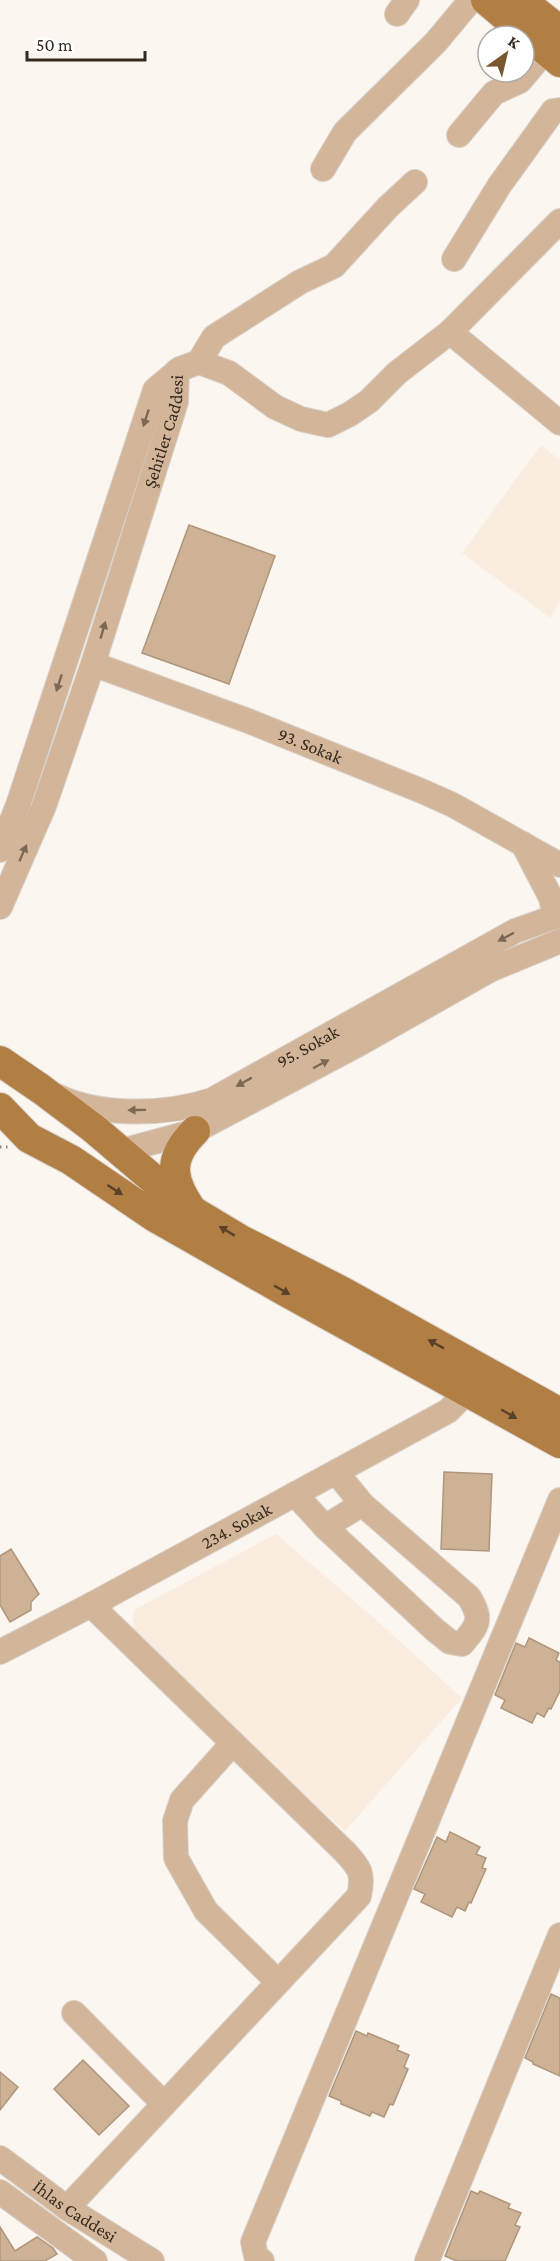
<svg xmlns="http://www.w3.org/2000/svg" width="560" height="2261" viewBox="0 0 560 2261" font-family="'Crimson Pro',serif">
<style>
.built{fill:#faecdf}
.building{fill:#cdb296;stroke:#b0967b;stroke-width:1.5}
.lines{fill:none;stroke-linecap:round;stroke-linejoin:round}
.minor-casing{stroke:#d8d1ca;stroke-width:26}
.major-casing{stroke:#d8d1ca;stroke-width:32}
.path{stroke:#8f867d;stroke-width:3;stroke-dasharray:1.5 4.5;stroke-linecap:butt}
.minor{stroke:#d3b699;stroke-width:24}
.major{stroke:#b17e44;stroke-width:30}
.oneway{fill:#7c6855}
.oneway2{fill:#5a4229}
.labels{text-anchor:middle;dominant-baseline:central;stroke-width:4.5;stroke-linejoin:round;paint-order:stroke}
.street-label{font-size:18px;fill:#34291e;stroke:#fff}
</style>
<rect width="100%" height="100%" fill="#fcf6f0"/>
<!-- built -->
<path class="built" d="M541,445L560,460V602L550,618L462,553Z
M276,1534L374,1618L462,1698L345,1831L249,1747L133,1635L134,1610Z"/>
<!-- building -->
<path class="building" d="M189,525L275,556L229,684L142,653Z
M444,1472L492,1474L489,1551L441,1549Z
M11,1549L39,1594L31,1602V1610L10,1622L0,1605V1556Z
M529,1638L559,1653L556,1660L560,1662V1691L551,1709L549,1708L544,1717L537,1713L532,1723L501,1708L505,1700L495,1695L516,1643L525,1647Z
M450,1832L480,1847L476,1854L486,1858L482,1868L486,1869L471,1903L469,1902L465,1911L457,1907L452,1917L421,1902L425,1894L414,1889L437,1837L446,1842Z
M551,1994L560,1998V2076L533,2064V2062L525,2058Z
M356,2031L367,2036L368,2033L399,2046L397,2050L409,2055L404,2067L408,2069L393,2105L390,2104L384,2117L372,2112L370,2116L341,2104V2101L329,2096Z
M83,2060L129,2106L99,2135L54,2089Z
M0,2072L18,2087L0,2110Z
M471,2191L478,2194L480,2191L510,2204L508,2208L521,2213L515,2225L520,2227L505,2261H457L445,2256Z
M0,2227L15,2251L37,2237L53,2248L57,2254L45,2261H0Z"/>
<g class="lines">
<defs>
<g id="minor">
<path d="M397,14L407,0"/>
<path d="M459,135L494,93L520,81L546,50"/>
<path d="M323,169L345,132L436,42L471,0"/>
<path d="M454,259L499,186L553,111L560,110"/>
<path d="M450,332L560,423"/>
<path d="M199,362L214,337L300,282L334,266L388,207L415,182"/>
<path id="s1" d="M93,664L251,722L424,792L453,805L560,865"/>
<path d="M523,844L551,898L555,917"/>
<path d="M0,850L18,805L155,390L180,369L199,362L229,373L275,407L301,419L328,425L350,414L369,401L397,373L450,332L560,221"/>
<path id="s2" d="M0,907L44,806L93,664L176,402L177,371"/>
<path id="s3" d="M57,1096C101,1117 167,1115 212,1100L515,931L560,915"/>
<path d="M121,1151L195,1131L359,1044L490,970L560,941"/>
<path d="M295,1494L325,1527L435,1630L450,1642L462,1644C478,1625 483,1620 469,1597L362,1504L336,1472"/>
<path d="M325,1527L362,1504"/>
<path id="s4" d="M0,1652L91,1605L448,1411L458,1401L473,1375"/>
<path d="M233,1743L182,1800L175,1821L176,1858L206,1911L278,1982"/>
<path d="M74,2013L164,2104"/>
<path id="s5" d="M0,2158L67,2208L152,2261"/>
<path d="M0,2192L95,2261"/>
<path d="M67,2208L359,1896C364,1874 360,1868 345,1852L91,1605"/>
<path d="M262,2261L256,2256L253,2242L560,1500"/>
<path d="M427,2261L560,1935"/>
</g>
<path id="major" d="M486,0L560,62
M521,0L560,31
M0,1061L41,1089L93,1128L186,1207L241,1240L343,1292L560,1413
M0,1108L29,1138L71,1160L155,1217L285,1291L560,1443
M191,1209C170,1178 168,1158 195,1131"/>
</defs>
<!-- minor casing -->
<use href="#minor" class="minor-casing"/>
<!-- major casing -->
<use href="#major" class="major-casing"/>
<!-- path -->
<path class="path" d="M0,1147H8"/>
<!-- minor -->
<use href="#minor" class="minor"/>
<!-- major -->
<use href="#major" class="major"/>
</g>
<!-- one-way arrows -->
<defs><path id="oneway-solid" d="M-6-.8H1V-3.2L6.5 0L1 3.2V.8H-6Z" transform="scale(1.5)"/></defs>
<g class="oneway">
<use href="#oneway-solid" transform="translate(146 418) rotate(108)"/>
<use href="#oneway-solid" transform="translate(103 630) rotate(-74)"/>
<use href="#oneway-solid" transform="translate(59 683) rotate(108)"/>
<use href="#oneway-solid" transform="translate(23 853) rotate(-66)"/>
<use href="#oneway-solid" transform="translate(506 937) rotate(152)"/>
<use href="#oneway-solid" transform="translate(321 1064) rotate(-28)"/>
<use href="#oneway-solid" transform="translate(244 1082) rotate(151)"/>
<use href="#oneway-solid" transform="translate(137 1110) rotate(179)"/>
</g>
<g class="oneway2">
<use href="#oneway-solid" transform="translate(115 1190) rotate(33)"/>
<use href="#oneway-solid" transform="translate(227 1231) rotate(-149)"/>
<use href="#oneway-solid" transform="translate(282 1290) rotate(29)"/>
<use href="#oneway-solid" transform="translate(436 1344) rotate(-151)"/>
<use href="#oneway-solid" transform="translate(509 1414) rotate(30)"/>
</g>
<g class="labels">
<!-- street labels -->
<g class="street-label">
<text stroke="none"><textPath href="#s2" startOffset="504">Şehitler Caddesi</textPath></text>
<text stroke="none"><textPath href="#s1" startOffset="232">93. Sokak</textPath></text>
<text stroke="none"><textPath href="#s3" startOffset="268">95. Sokak</textPath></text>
<text stroke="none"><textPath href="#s4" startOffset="268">234. Sokak</textPath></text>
<text stroke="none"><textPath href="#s5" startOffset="92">İhlas Caddesi</textPath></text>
</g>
</g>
<!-- north arrow -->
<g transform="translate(506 54) rotate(34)"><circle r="28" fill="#ffffff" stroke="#aea9a5" stroke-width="1.5"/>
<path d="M0-4.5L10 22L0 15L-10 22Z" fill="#79572f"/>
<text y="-9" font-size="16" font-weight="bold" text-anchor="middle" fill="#34291e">K</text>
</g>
<!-- scale -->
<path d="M27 51v9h118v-9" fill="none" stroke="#34291e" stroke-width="3"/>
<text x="36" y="51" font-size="18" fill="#34291e" stroke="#ffffff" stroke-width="4.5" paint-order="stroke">50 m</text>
</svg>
